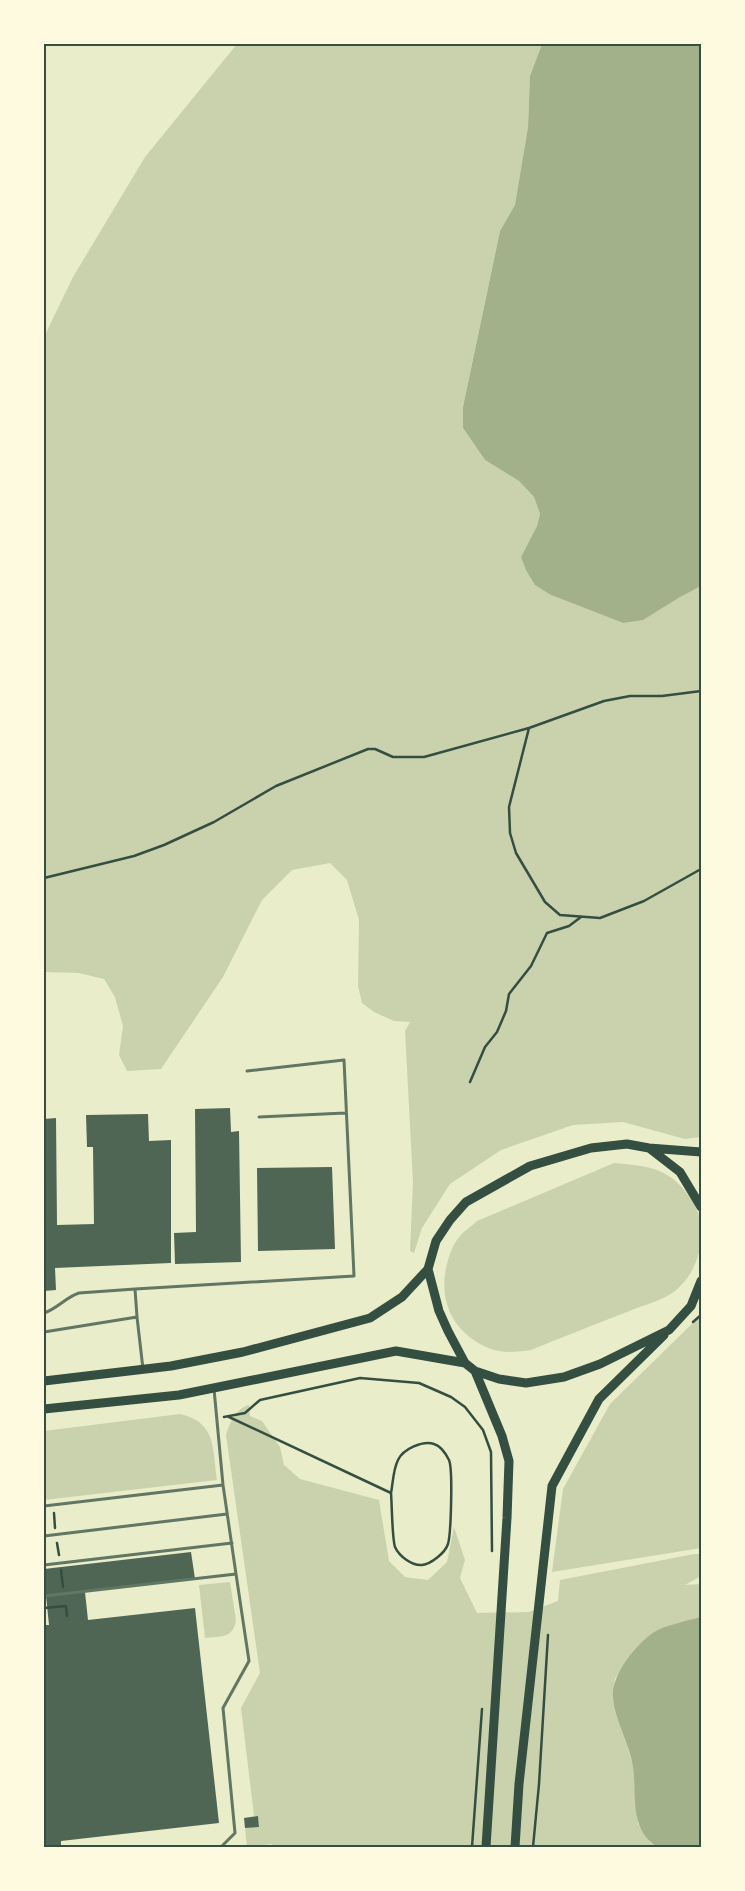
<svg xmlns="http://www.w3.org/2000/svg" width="745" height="1891" viewBox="0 0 745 1891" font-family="'Source Serif 4',serif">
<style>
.green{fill:#cad2ad}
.water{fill:#a3b18a}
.building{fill:#4f6655}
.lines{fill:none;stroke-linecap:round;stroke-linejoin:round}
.path{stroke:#344e41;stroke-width:2.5}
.service{stroke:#617663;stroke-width:3}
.primary{stroke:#344e41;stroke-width:9}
.neatline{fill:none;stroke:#344e41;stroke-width:2}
</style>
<rect width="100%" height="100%" fill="#e9edc9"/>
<!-- green -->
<path class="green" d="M237,44H542L530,76L528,127L515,206L500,231L463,407V428L485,460L519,481L534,497L540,514L537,526L521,557L551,595L623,623L701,586V1137L685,1139L623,1122L573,1125L501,1150L450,1184L422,1228L414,1253L410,1251L413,1182L405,1031L410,1022L394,1021L374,1012L362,1003L358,986L359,920L347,880L330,863L292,870L262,900L223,977L161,1069L127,1071L119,1055L123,1026L115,997L104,979L79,973L44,972V337L73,277L145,157Z
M614,1163C652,1166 673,1169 694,1204C711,1232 698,1278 669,1295C657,1302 641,1306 627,1312C595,1324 563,1337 531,1350C516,1352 500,1354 486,1347C452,1331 438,1300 447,1264C449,1255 453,1244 460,1236C464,1231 472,1226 477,1221Z
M701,1315V1548L552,1572L563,1489L610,1404Z
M249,1405L250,1416L262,1421L280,1447L284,1465L300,1479L379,1500L389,1561L405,1577L428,1580L447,1562L454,1527L465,1560L460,1578L477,1613L529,1612L558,1601L560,1580L694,1554H701V1576L685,1585L701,1584V1617L655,1631L629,1657L615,1679L613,1698L633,1765L638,1824L651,1843L657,1847H273L272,1844L247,1847L245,1828L259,1826L258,1816H254L241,1708L260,1673L226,1435C230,1423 235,1409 249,1405Z
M180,1414C217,1423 212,1447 217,1480L44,1500V1431Z
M230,1582L236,1620C233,1639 221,1636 205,1638L199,1585Z"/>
<!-- water -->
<path class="water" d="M542,44H701V586L680,597L643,620L623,623L551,595L535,585L526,570L521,557L537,526L540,514L534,497L519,481L485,460L463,428V407L500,231L515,205L528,127L530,76Z
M701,1617V1847H657C629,1828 637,1798 633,1767C630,1745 615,1720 613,1698C611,1674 636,1645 654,1632C663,1626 690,1620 701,1617Z"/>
<!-- building -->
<path class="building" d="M230,1108L231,1132L239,1131L241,1262L175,1264L174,1233L196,1232L195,1109Z
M148,1114L149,1141L171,1140V1263L55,1268L56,1290L44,1291V1119L56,1118L57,1225L94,1224L93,1147H87L86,1115Z
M332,1167L335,1249L258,1251L257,1168Z
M191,1552L195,1579L85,1592L88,1620L195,1608L219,1823L61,1841V1847H44V1625H49L46,1596H44V1569Z
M258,1816L259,1827L245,1828L244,1818Z"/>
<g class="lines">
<!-- path -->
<path class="path" d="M529,728L509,807L510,833L516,853L545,902L560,915L600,918L644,901L701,869
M44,878L134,856L164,845L214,822L276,786L368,749H375L393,757H424L529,728L604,701L630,696H662L701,691
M470,1082L485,1047L497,1032L506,1011L509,994L531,966L547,933L569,926L581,917
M693,1322L701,1315
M224,1417L245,1413L260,1400L360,1378L419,1383L451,1397L465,1407L483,1430L491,1452L492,1551
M229,1417L391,1493C393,1483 393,1470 398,1460C403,1449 423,1440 434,1444C441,1446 446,1454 449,1460C453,1469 451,1534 448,1544C445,1553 431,1564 422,1565C412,1566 399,1556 395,1547C392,1538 392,1505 391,1493
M54,1513L55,1528
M57,1543L59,1555
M61,1570L63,1587
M44,1608L66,1606L67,1616
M472,1847L482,1709
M533,1847L539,1784L548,1635"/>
<!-- service -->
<path class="service" d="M259,1117L345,1113
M135,1289L354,1276L344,1060L247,1071
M44,1313C57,1309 66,1297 79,1293L135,1289L137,1317L44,1332
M137,1317L143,1369
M44,1506L223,1485
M44,1536L227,1514
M44,1565L232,1543
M44,1596L236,1574L223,1485L214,1389
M221,1847L235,1833L223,1708L249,1661L236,1574"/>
<!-- primary -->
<path class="primary" d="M649,1148L680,1172L701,1207
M701,1152L649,1148L627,1144L591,1148L530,1166L466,1202L450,1220L436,1241L428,1269L439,1311L448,1331L465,1363L475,1371L499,1379L526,1383L564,1377L600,1364L669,1330L691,1306L701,1281
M475,1371L502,1436L509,1461L507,1518L486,1847
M44,1381L171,1366L243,1352L370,1318L402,1297L428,1269
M44,1409L179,1395L396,1351L465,1363
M515,1847L519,1784L552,1486L599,1399L664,1335"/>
</g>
<!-- border -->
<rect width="745" height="1891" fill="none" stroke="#fefae0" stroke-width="90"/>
<rect x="45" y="45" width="655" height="1801" class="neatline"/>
</svg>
